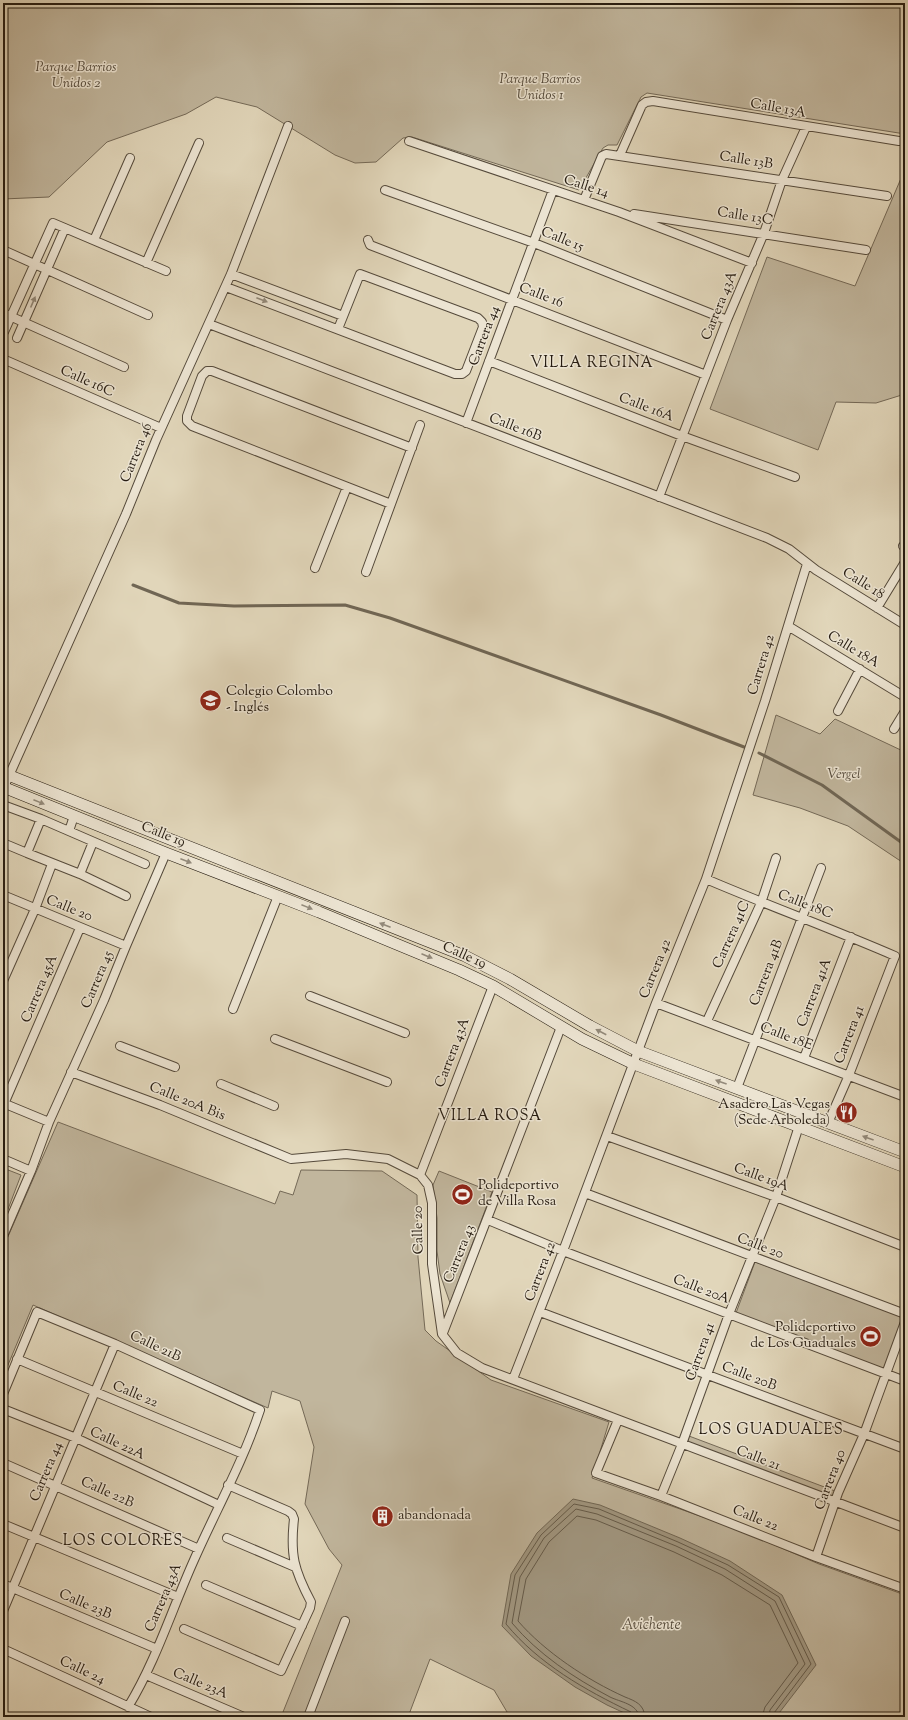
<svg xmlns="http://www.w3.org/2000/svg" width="908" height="1720" viewBox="0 0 908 1720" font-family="'Sorts Mill Goudy',serif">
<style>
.green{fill:#c1b69d;stroke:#746957}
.water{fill:#a19781;stroke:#706654}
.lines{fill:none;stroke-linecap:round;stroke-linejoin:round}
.shore{stroke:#645a49;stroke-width:1}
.stream{stroke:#706654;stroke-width:3}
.street-casing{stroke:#554a3b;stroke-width:10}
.secondary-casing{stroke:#261c11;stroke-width:12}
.street{stroke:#ece4d2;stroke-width:8}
.secondary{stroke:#ece4d2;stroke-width:11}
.oneway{fill:#938a7b}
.labels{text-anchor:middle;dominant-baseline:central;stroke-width:3;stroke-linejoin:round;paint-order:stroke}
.park-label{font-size:14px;font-style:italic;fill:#544a3b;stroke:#ece4d2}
.street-label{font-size:14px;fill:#261c11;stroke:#ece4d2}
.poi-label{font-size:14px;fill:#261c11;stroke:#ece4d2;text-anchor:start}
.neighbourhood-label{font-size:15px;letter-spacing:1px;fill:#261c11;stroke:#ece4d2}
.water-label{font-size:15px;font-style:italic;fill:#574d3e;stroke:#ece4d2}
</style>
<rect width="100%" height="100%" fill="#e1d6ba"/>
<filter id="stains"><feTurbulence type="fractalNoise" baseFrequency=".005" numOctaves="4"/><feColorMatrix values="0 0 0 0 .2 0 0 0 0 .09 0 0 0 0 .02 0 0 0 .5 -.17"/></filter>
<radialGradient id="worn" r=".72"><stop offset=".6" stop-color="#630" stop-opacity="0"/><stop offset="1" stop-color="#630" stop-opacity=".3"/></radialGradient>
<!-- green -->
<path class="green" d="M3,3H905V134L647,93L641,97L617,145H608L603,148L579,190L412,137L403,138L376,162L355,163L335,155L257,107L216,97L186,114L107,142L49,197L3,199Z
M905,169V394L876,403L836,402L818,450L710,409L767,257L855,286Z
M776,715L820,734L835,719L905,752V864L848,826L800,808L753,795Z
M58,1122L275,1204L280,1191L293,1195L301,1170L382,1171L417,1195L418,1257L425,1330L436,1341L491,1380L609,1422L592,1478L737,1529L819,1564L905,1595V1717H510L494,1690L430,1659L408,1717H281L342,1565L329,1549L305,1504L314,1447L300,1401L272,1391L268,1408L33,1305L3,1377V1248Z
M3,1168L21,1175L5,1217L3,1216Z
M439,1171L492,1192L450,1303L440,1274L437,1251V1218L433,1185Z
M755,1262L905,1315L884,1372L736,1313Z
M689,1436L835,1491L832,1497L688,1443Z"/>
<!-- water -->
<path class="water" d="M573,1499L600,1505L680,1538L730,1561L782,1595L816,1665L776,1717H633L607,1705L575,1687L531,1656L502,1626L511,1574L537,1533Z"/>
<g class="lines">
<!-- shore -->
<path class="shore" d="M634,1717L631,1712C585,1690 539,1664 506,1624L515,1575L541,1535L574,1504L599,1509L678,1542L728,1565L779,1597L811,1664L774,1713V1717
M639,1717C638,1704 620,1702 610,1697C574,1678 538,1654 512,1623L520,1577L544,1538L576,1509L597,1514L676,1546L725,1569L775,1601L805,1664L770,1710L769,1717
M645,1717C644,1704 635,1701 625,1697C587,1680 545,1652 518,1621L526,1579L549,1542L577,1516L596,1520L674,1552L722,1575L770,1605L798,1663L765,1707L762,1717"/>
<!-- stream -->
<path class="stream" d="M133,585L179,603L234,606L345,605L390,618L661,715L744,747
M759,753L822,785L905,845"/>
<defs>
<path id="street" d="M409,141L619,212L752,263
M620,155L642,105L646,102L653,101L899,141
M385,190L534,243L727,320
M584,200L602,156L606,154L887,196
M634,214L866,250
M94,240L130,158
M368,240L370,245L706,375
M3,250L148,315
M146,263L199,143
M231,274L343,316
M226,287L455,374H462L466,371L483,327L482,322L478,318L360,274L338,329
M3,313L124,367
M209,324L767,538L789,549L816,570L905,625
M4,332L53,223L166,271
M17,338L65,228
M3,359L161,428
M489,361L682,436L795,477
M466,423L553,190
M659,497L727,320L764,233L782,180L806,127
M391,504L192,426L187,421V416L202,376L207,371H212L412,448
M903,546L905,547
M315,568L347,487
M366,572L420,425
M877,608L905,562
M788,626L905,697
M838,711L860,669
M894,729L905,711
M4,787L126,514L156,440L231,274L288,126
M3,805L41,819
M69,831L74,816
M93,842L80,874L27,853L41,819L145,864
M3,843L27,853
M80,874L126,896
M706,879C769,906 833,929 895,956L849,1075L828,1123
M3,895L126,946
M3,981L35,909L52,864
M310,996L405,1033
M656,1003L905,1097
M233,1009L278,896
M707,1021L761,903L776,858
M275,1039L387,1082
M120,1046L175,1067
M804,1058L851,937
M71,1072L160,1105L291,1159L346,1154L388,1159L420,1175L428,1185L432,1203V1264L442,1334L457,1353L482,1368L905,1528
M221,1084L274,1106
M737,1088L821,868
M3,1103L49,1122L104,1000L126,946L166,853
M4,1104L80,928
M607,1136L776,1197L905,1247
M3,1159L31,1171
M420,1175L493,986
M585,1193L905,1314
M488,1220L563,1251L905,1381
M3,1236L31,1171L49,1122
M540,1312L905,1449
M443,1333L561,1027
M17,1359L243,1454
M513,1379L563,1251L656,1003L706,879L765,701L807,564
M3,1394L37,1312L115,1344L260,1410C243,1462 216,1510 194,1560C172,1609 156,1661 128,1707
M3,1409L76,1438L219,1505
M618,1420L596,1473L661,1496L816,1557L905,1589
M3,1463L199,1549
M661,1496L682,1444L729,1314L776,1197L799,1126
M3,1524L178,1597
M227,1538L295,1567
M816,1557L838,1493L864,1434L905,1322
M3,1584L157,1649
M206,1585L302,1626
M3,1611L115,1344
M184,1629L281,1671L310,1608L311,1602C294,1570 290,1555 294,1519L292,1514L288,1511L228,1485
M3,1649L151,1717
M146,1675L244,1717
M308,1717L345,1621"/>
<path id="secondary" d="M3,773L465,956L510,979L590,1026L638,1051L905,1152
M3,787L166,853L319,912L459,970L493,986L582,1039L634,1064L905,1167"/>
</defs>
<!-- street casing -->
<use href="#street" class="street-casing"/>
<!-- secondary casing -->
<use href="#secondary" class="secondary-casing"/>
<!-- street -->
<use href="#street" class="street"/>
<!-- secondary -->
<use href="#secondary" class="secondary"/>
</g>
<!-- one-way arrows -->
<defs><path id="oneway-solid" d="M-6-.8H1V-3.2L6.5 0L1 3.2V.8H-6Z"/></defs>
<g class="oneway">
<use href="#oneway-solid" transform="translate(262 300) rotate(21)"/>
<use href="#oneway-solid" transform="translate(33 302) rotate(-67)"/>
<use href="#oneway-solid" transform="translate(39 802) rotate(22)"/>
<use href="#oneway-solid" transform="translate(186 861) rotate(21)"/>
<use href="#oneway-solid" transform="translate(307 907) rotate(22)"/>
<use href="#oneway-solid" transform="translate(385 925) rotate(-159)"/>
<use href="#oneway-solid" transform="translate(427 956) rotate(23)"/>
<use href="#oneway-solid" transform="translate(601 1032) rotate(-152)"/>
<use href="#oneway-solid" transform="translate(721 1082) rotate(-160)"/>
<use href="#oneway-solid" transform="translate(868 1138) rotate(-160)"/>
</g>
<!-- icons -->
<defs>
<symbol id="university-disc" viewBox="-11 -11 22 22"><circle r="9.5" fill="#8f2418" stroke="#ece4d2"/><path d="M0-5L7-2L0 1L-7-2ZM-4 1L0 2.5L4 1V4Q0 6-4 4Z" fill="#fff"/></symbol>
<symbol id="restaurant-disc" viewBox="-11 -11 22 22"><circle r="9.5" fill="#8f2418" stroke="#ece4d2"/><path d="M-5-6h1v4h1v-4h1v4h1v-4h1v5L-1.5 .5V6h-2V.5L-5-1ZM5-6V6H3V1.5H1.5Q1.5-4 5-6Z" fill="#fff"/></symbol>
<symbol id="stadium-disc" viewBox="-11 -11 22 22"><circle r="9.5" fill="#8f2418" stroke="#ece4d2"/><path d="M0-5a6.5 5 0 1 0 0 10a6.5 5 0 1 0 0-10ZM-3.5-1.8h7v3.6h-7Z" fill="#fff"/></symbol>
<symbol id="building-disc" viewBox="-11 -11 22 22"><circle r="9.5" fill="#8f2418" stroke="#ece4d2"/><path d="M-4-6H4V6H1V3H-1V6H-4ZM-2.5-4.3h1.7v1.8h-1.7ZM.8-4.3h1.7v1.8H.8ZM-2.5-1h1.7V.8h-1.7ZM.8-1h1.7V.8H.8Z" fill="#fff"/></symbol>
</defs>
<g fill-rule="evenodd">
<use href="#university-disc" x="198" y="688" width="25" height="25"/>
<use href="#restaurant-disc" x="834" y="1100" width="25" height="25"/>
<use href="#stadium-disc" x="450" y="1182" width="25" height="25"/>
<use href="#stadium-disc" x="858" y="1324" width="25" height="25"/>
<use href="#building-disc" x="370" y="1504" width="25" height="25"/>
</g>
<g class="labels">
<!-- park labels -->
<g class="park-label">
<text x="76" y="68">Parque Barrios<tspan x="76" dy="16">Unidos 2</tspan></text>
<text x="540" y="80">Parque Barrios<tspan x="540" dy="16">Unidos 1</tspan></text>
<text x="844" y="775">Vergel</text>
</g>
<!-- street labels -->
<g class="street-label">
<text transform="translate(778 109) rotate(10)">Calle 13A</text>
<text transform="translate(746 161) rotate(9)">Calle 13B</text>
<text transform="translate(586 187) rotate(18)">Calle 14</text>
<text transform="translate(745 217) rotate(9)">Calle 13C</text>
<text transform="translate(562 240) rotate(22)">Calle 15</text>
<text transform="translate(541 296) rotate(21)">Calle 16</text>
<text transform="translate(720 306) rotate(-68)">Carrera 43A</text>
<text transform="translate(485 336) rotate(-69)">Carrera 44</text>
<text transform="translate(87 382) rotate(24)">Calle 16C</text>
<text transform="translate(646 408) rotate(21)">Calle 16A</text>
<text transform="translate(515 428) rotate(21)">Calle 16B</text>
<text transform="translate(137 453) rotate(-68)">Carrera 46</text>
<text transform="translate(863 584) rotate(32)">Calle 18</text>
<text transform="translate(853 650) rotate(31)">Calle 18A</text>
<text transform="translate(762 665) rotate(-73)">Carrera 42</text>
<text transform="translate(163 835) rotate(22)">Calle 19</text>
<text transform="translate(805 905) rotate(21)">Calle 18C</text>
<text transform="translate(69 909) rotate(22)">Calle 20</text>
<text transform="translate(732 935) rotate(-66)">Carrera 41C</text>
<text transform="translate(464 956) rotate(24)">Calle 19</text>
<text transform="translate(656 969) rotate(-68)">Carrera 42</text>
<text transform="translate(767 973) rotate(-69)">Carrera 41B</text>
<text transform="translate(98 980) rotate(-67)">Carrera 45</text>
<text transform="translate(40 989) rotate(-67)">Carrera 45A</text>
<text transform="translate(815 993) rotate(-69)">Carrera 41A</text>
<text transform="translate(850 1035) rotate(-69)">Carrera 41</text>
<text transform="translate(786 1037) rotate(21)">Calle 18E</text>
<text transform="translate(453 1053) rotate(-69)">Carrera 43A</text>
<text transform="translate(187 1102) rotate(22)">Calle 20A Bis</text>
<text transform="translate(761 1178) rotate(20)">Calle 19A</text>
<text transform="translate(419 1230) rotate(-91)">Calle 20</text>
<text transform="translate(760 1247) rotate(21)">Calle 20</text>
<text transform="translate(460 1254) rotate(-68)">Carrera 43</text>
<text transform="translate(541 1272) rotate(-69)">Carrera 42</text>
<text transform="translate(701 1290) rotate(21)">Calle 20A</text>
<text transform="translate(155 1347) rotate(25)">Calle 21B</text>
<text transform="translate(701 1352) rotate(-70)">Carrera 41</text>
<text transform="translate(749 1377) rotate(21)">Calle 20B</text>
<text transform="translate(135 1395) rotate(23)">Calle 22</text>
<text transform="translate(117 1444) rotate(25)">Calle 22A</text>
<text transform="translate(758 1459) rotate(21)">Calle 21</text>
<text transform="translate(47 1472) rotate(-67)">Carrera 44</text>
<text transform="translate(831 1480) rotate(-69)">Carrera 40</text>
<text transform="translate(107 1493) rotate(24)">Calle 22B</text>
<text transform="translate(755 1519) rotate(22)">Calle 22</text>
<text transform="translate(164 1598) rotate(-67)">Carrera 43A</text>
<text transform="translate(85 1605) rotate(23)">Calle 23B</text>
<text transform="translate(82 1671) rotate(25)">Calle 24</text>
<text transform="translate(200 1684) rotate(23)">Calle 23A</text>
</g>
<!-- poi labels -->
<g class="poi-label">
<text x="226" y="692">Colegio Colombo<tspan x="226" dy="16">- Inglés</tspan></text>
<text x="830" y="1105" text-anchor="end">Asadero Las Vegas<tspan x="830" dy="16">(Sede Arboleda)</tspan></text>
<text x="478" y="1186">Polideportivo<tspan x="478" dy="16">de Villa Rosa</tspan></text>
<text x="856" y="1328" text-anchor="end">Polideportivo<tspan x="856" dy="16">de Los Guaduales</tspan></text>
<text x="398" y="1516">abandonada</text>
</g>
<!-- neighbourhood labels -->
<g class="neighbourhood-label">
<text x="592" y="363">VILLA REGINA</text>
<text x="490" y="1116">VILLA ROSA</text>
<text x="771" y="1430">LOS GUADUALES</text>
<text x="123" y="1541">LOS COLORES</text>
</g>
<!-- water labels -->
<g class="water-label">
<text x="651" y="1625">Avichente</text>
</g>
</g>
<!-- margin -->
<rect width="908" height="1720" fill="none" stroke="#e1d6ba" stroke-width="16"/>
<rect x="4" y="4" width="900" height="1712" fill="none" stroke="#261c11" stroke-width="2"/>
<rect x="8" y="8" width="892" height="1704" fill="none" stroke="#261c11"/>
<rect width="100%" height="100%" filter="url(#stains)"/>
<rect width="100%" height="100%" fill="url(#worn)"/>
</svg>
